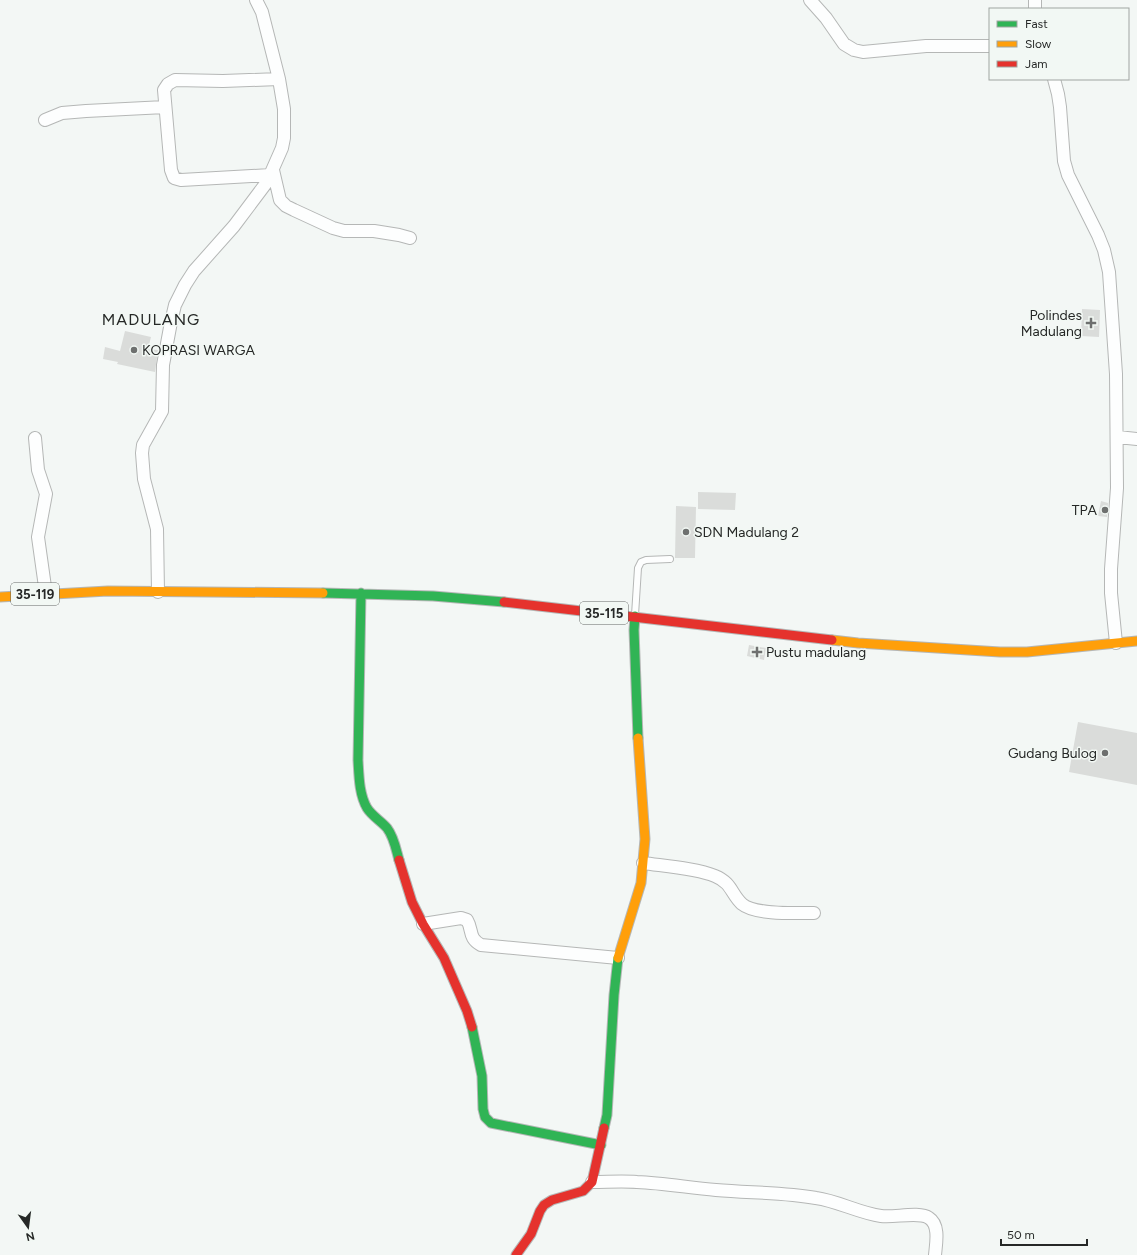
<svg xmlns="http://www.w3.org/2000/svg" width="1137" height="1255" viewBox="0 0 1137 1255" font-family="Figtree,sans-serif">
<style>
.building{fill:#dadcda}
.lines{fill:none;stroke-linecap:round;stroke-linejoin:round}
.lane-casing{stroke:#b5b7b6;stroke-width:8}
.street-casing{stroke:#b5b7b6;stroke-width:14}
.fast-casing{stroke:#b5b7b6;stroke-width:11}
.slow-casing{stroke:#b5b7b6;stroke-width:11}
.jam-casing{stroke:#b5b7b6;stroke-width:11}
.lane{stroke:#fdfefe;stroke-width:6}
.street{stroke:#fdfefe;stroke-width:12}
.fast{stroke:#30b455;stroke-width:9}
.slow{stroke:#ff9f0a;stroke-width:9}
.jam{stroke:#e5322d;stroke-width:9}
.poi-dot{fill:#6e706f;stroke:#f2f8f4;stroke-width:1.5}
.labels{text-anchor:middle;dominant-baseline:central;stroke-width:3;stroke-linejoin:round;paint-order:stroke}
.shield{fill:#f2f8f4;stroke:#636664;stroke-width:1}
.shield-label{font-size:13px;font-weight:bold;fill:#262827}
.poi-label{font-size:14px;fill:#262827;stroke:#f2f8f4;text-anchor:end}
.quarter-label{font-size:16px;letter-spacing:1px;fill:#262827;stroke:#f2f8f4}
</style>
<rect width="100%" height="100%" fill="#f3f7f5"/>
<!-- building -->
<path class="building" d="M1082,309L1100,310L1099,337L1081,336Z
M125,331L151,337L148,349L158,350L155,372L117,364L118,362L103,359L105,347L120,351Z
M698,492L736,493L735,510L698,509Z
M1101,501L1108,503L1107,517L1098,516Z
M676,506L696,507L695,558H675Z
M749,645L766,648L764,660L747,656Z
M1078,722L1137,733V785L1069,772Z"/>
<g class="lines">
<defs>
<path id="lane" d="M635,615L638,568L641,562L646,560L670,559"/>
<path id="street" d="M810,0L826,18L844,44L854,50L863,52L926,46H990
M1035,0V9
M1054,79L1058,94L1060,107L1064,161L1068,175L1098,235L1104,250L1109,272L1116,374L1117,488L1111,569V593L1116,643
M45,120L62,113L86,111L165,107
M273,170L280,200L286,206L294,210L333,228L344,231H374L399,235L410,238
M270,175L181,180L174,178L171,170L164,90L168,84L175,80L223,81L279,79
M1118,437L1137,439
M35,438L38,470L46,494L38,537L46,594
M158,592L157,529L144,479L142,453L143,445L162,411L163,365L171,322L175,305L185,285L194,271L234,226L267,182L282,148L284,138V109L279,79L262,12L256,0
M643,863C664,866 696,868 715,876C732,883 731,894 742,904C755,915 796,913 814,913
M423,924L461,918L467,920C473,930 468,938 481,945L618,958
M592,1182C607,1182 622,1181 637,1182C664,1183 690,1188 716,1190C750,1193 783,1192 816,1198C838,1201 859,1213 881,1216C894,1218 919,1211 929,1218C940,1225 936,1244 935,1255"/>
<path id="fast" d="M323,593L433,596L504,602
M361,593L358,760C359,776 359,794 367,808C372,816 381,821 387,828C394,837 396,849 399,860
M635,616L634,630L638,738
M472,1027L482,1076L483,1109L485,1117L491,1123L601,1145
M604,1128L607,1115L614,995L618,958"/>
<path id="slow" d="M0,597L108,591L323,593
M832,640L858,643L1000,652H1027L1137,641
M618,958L641,883L645,839L638,738"/>
<path id="jam" d="M504,602L832,640
M399,860L412,902L423,924L444,958L467,1011L472,1027
M516,1255L531,1234L540,1211L544,1205L552,1200L583,1191L592,1182L604,1128"/>
</defs>
<!-- lane casing -->
<use href="#lane" class="lane-casing"/>
<!-- street casing -->
<use href="#street" class="street-casing"/>
<!-- fast casing -->
<use href="#fast" class="fast-casing"/>
<!-- slow casing -->
<use href="#slow" class="slow-casing"/>
<!-- jam casing -->
<use href="#jam" class="jam-casing"/>
<!-- lane -->
<use href="#lane" class="lane"/>
<!-- street -->
<use href="#street" class="street"/>
<!-- fast -->
<use href="#fast" class="fast"/>
<!-- slow -->
<use href="#slow" class="slow"/>
<!-- jam -->
<use href="#jam" class="jam"/>
</g>
<!-- markers -->
<g class="poi-dot">
<path d="M1089 317h4v4h4v4h-4v4h-4v-4h-4v-4h4z"/>
<circle cx="134" cy="350" r="4"/>
<circle cx="1105" cy="510" r="4"/>
<circle cx="686" cy="532" r="4"/>
<path d="M755 646h4v4h4v4h-4v4h-4v-4h-4v-4h4z"/>
<circle cx="1105" cy="753" r="4"/>
</g>
<g class="labels">
<!-- shield labels -->
<g class="shield">
<rect x="11" y="583" width="48" height="22" rx="3"/>
<rect x="580" y="602" width="48" height="22" rx="3"/>
</g>
<g class="shield-label">
<text x="35" y="594">35-119</text>
<text x="604" y="613">35-115</text>
</g>
<!-- poi labels -->
<g class="poi-label">
<text x="1082" y="315">Polindes<tspan x="1082" dy="16">Madulang</tspan></text>
<text x="142" y="350" text-anchor="start">KOPRASI WARGA</text>
<text x="1097" y="510">TPA</text>
<text x="694" y="532" text-anchor="start">SDN Madulang 2</text>
<text x="766" y="652" text-anchor="start">Pustu madulang</text>
<text x="1097" y="753">Gudang Bulog</text>
</g>
<!-- quarter labels -->
<g class="quarter-label">
<text x="151" y="319">MADULANG</text>
</g>
</g>
<!-- legend -->
<rect x="989" y="8" width="140" height="72" fill="#f2f8f4" stroke="#a0a5a2"/>
<rect x="997" y="21" width="20" height="6" fill="#30b455" stroke="#a0a5a2"/>
<text x="1025" y="28" font-size="12" fill="#262827">Fast</text>
<rect x="997" y="41" width="20" height="6" fill="#ff9f0a" stroke="#a0a5a2"/>
<text x="1025" y="48" font-size="12" fill="#262827">Slow</text>
<rect x="997" y="61" width="20" height="6" fill="#e5322d" stroke="#a0a5a2"/>
<text x="1025" y="68" font-size="12" fill="#262827">Jam</text>
<!-- north arrow -->
<g transform="translate(28 1227) rotate(166)" stroke="#f2f8f4" stroke-width="3" paint-order="stroke">
<path d="M0-3L7 15L0 10L-7 15Z" fill="#262827"/>
<text y="-6" font-size="11" font-weight="bold" text-anchor="middle" fill="#262827">N</text>
</g>
<!-- scale -->
<path d="M1001 1239v6h86v-6" fill="none" stroke="#262827" stroke-width="2"/>
<text x="1007" y="1239" font-size="12" fill="#262827" stroke="#f2f8f4" stroke-width="3" paint-order="stroke">50 m</text>
</svg>
